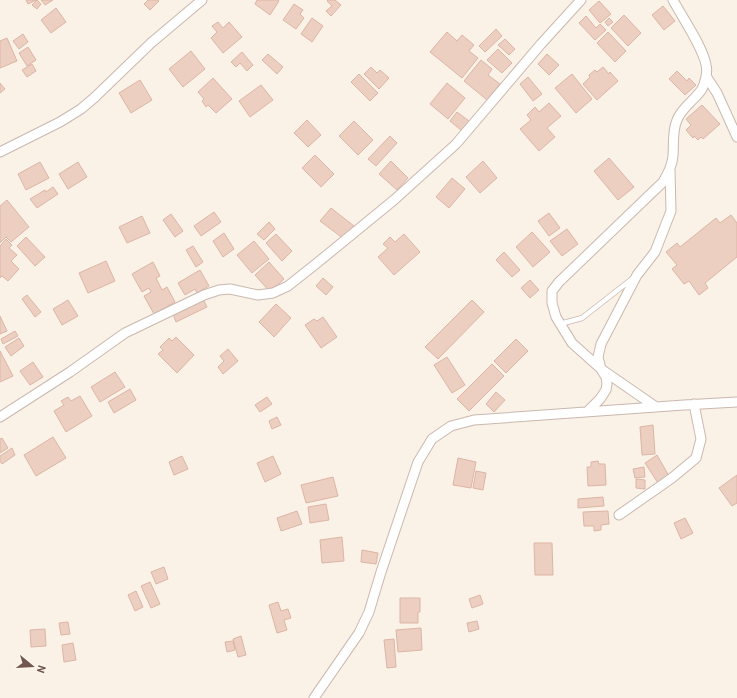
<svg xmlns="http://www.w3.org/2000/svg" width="737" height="698" viewBox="0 0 737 698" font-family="Barlow,sans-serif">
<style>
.building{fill:#eccfc1;stroke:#ddb5a4}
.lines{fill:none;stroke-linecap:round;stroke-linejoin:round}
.service-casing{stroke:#cab8ae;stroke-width:6}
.minor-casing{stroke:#cab8ae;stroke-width:11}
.service{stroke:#fff;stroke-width:4.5}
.minor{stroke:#fff;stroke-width:9}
</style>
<rect width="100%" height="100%" fill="#faf1e7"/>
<!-- building -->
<path class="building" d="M26,0H36L28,4Z
M37,0L41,4L37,9L32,5Z
M41,0H53L45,5Z
M148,0H158L159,1L150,10L144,4Z
M257,0H278L279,1L270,15L255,4Z
M328,0H335L341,5L331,16L326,11L332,6L327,1Z
M599,1L611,14L600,23L589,10Z
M294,4L303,10L300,14L304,18L296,29L283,20Z
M663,6L675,21L664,30L652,15Z
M56,8L66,22L51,33L41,20Z
M624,15L641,33L628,46L611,28Z
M586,16L596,28L600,24L606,30L595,40L579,23Z
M312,18L323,26L312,42L301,34Z
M609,18L613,22L608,26L605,22Z
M218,22L223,28L229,22L242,37L223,53L211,38L217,32L212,26Z
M496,29L502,36L485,52L479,46Z
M447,32L457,41L462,35L474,45L469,51L478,58L462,78L430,52Z
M608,32L626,51L615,62L597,43Z
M23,34L28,42L19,49L13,41Z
M7,38L17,61L0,68V41Z
M505,39L515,49L509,55L498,45Z
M28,47L36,60L27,66L19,53Z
M498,49L512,63L502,73L487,60Z
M191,51L205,69L183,87L169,69Z
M242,52L253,65L247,71L240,63L236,67L231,62Z
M268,54L283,67L277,74L262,60Z
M547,54L559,65L549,75L538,64Z
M481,60L492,69L488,75L500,84L487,100L464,81Z
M32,64L36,71L27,77L22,70Z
M371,67L377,73L380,70L389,78L379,89L364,74Z
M603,67L609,74L610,72L618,81L597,100L583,84L590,77L589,75L595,70L597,72Z
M677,71L687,81L689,78L696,85L685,95L669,79Z
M359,74L378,93L370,101L351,82Z
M572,74L592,99L576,113L555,88Z
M528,77L542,94L533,101L520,84Z
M213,78L232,99L216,113L208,105L206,107L202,101L204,99L198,92Z
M140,80L152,100L131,113L119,93Z
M0,83L5,89L0,93Z
M447,83L465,98L448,119L430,104Z
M261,85L273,100L250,117L239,101Z
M549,103L561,116L547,128L555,137L539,151L520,129L531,120L527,115L535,107L539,112Z
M702,105L720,124L703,139L701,137L698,140L694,136L693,138L686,130L691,125L686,119Z
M457,112L469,121L462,131L450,121Z
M307,120L321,135L308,147L294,133Z
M354,121L373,140L358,155L339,136Z
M390,136L397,143L376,166L368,159Z
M315,155L334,174L321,187L302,168Z
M609,158L634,187L618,200L594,171Z
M391,161L408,178L397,190L379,174Z
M483,161L497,178L480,193L466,177Z
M40,162L49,178L26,190L18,174Z
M78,162L87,177L68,189L59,174Z
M452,178L465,189L449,208L436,197Z
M53,187L58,194L37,208L30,199L45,190L46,192Z
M7,200L29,227L11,242L6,237L0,243V206Z
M331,208L354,226L344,239L320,221Z
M214,212L221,222L201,236L194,226Z
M549,213L560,228L549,236L538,221Z
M171,214L183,231L175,237L163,220Z
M731,215L737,223V257L705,283L708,288L699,295L689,281L684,284L672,269L677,265L666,252L677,243L680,247L716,218L720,223Z
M142,216L150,233L127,243L119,227Z
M269,222L275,229L264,240L257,234Z
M567,229L578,244L562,256L550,241Z
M532,232L550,252L533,267L516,247Z
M224,233L234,249L223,257L213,241Z
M276,234L292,251L282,261L266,243Z
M404,234L420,252L394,275L378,257L388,248L383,244L390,237L395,242Z
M26,237L45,257L35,266L17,246Z
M6,239L12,245L9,248L17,255L11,261L19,269L8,281L2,276L0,278V246Z
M254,241L269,259L252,273L237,255Z
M193,246L203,262L196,267L186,250Z
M504,252L520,270L512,277L496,260Z
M106,261L115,281L88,293L79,273Z
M153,262L160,276L156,278L162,290L167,287L175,302L154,314L144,296L151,292L149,288L142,292L132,274Z
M269,262L284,279L270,292L255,275Z
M200,270L209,286L197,293L195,289L185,295L178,283Z
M323,278L333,287L326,295L316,286Z
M530,280L539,290L530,298L521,288Z
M27,295L41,312L35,317L22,299Z
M203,299L207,307L176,322L173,314Z
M68,300L78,316L62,325L53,309Z
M472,300L484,312L438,359L425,347Z
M276,304L291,318L274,337L259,322Z
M0,316L7,331L0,334Z
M323,317L337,337L321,348L305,325L314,319L317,321Z
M15,331L18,336L3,344L1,339Z
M176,337L194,355L177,373L158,354L163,350L160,347L169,338L172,341Z
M19,338L24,346L11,356L5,347Z
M516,339L528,351L506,373L494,361Z
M228,349L238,361L223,374L218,367L224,361L220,356Z
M0,351L13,376L0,382Z
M447,357L465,385L452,393L434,365Z
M33,362L43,377L30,385L20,371Z
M492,364L504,376L469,411L457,399Z
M115,372L125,387L100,402L91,387Z
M130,389L136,400L114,413L108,402Z
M496,392L505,400L494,412L486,404Z
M80,396L92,416L66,432L54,411L64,405L61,401L68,397L71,401Z
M267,397L272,404L260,412L255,405Z
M277,417L281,425L272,429L269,421Z
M653,425L655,454L642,455L640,427Z
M53,437L66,458L36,476L24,455Z
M2,438L8,448L0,453V439Z
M12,448L15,455L2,464L0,461V456Z
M657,455L669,476L658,483L645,463Z
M182,456L188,469L174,475L169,462Z
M273,456L281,474L265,482L257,463Z
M458,458L476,462L471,488L453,485Z
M598,461L599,464H605L606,485L588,486L587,467H591V462Z
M644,467L645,477L635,478L633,469Z
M476,471L486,473L483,490L473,488Z
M737,475V503L732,506L719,488Z
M333,477L338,496L306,503L301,485Z
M636,479L645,480V489L636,488Z
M603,497L604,506L578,508V499Z
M326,504L329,520L310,523L308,507Z
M297,511L302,524L281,531L277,518Z
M608,511L609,524L601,525V530L594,531V526H584L583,512Z
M685,518L693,533L681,539L674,523Z
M342,537L344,561L322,563L320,540Z
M534,543H552L553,575H535Z
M362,550L378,553L376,564L361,562Z
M164,567L168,579L156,584L151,572Z
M150,582L160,604L151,608L141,586Z
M136,591L143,607L135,611L128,595Z
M480,595L483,604L472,608L469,599Z
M400,598H420V612H418V623H400Z
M278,602L281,611L288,609L291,618L284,620L287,630L277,633L269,605Z
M477,621L479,629L469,632L467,623Z
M68,622L70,634L61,635L59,623Z
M421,628L422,650L398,652L396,630Z
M45,629L46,646L31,647L30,630Z
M241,636L246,655L238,657L233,639Z
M394,639L396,667L387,668L384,640Z
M233,641L235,650L227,652L225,642Z
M73,643L76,660L64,662L62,645Z"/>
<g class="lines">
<defs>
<path id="service" d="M560,324L582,318L632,279"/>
<path id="minor" d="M706,76L717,93L737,137
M0,152L60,122L81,109L94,98L151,43L202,0
M656,407L601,369L572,343L556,317L552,303V291L559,282L663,182C668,173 672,166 673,156C674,144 672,131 677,120C682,107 695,100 702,89C705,83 708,72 706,65C703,47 682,17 673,0
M587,412L600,399L606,390L607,384L606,377L601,369L598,357L601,344L637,275L655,252L671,211L670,170
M0,417L70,372L125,333L204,295L219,290L230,289L258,295L273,293L288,286L317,263L394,200L456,144L541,44L581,0
M619,515L672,478L696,458L701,439L694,404
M314,698L359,633L369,612L381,572L418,462L432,439L451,426L474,420L684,405L737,402"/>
</defs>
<!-- service casing -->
<use href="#service" class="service-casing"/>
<!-- minor casing -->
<use href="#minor" class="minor-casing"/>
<!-- service -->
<use href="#service" class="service"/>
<!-- minor -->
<use href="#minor" class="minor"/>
</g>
<!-- north arrow -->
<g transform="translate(32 666) rotate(108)" stroke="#fdf5ed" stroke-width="3" paint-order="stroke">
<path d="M0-3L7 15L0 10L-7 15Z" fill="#70584e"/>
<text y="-6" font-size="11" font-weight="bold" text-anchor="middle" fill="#70584e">N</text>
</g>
</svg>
